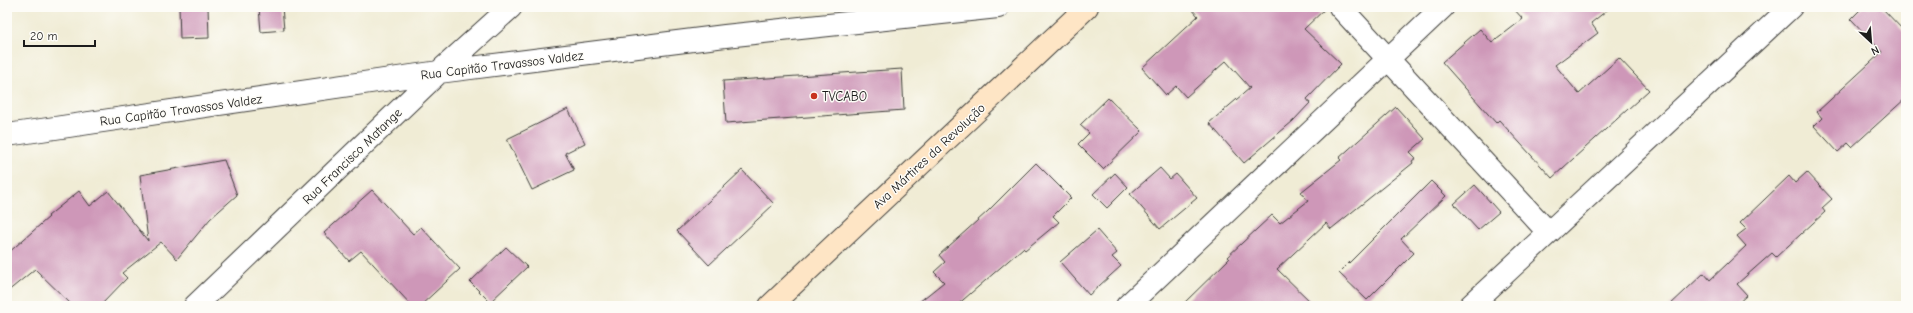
<svg xmlns="http://www.w3.org/2000/svg" width="1913" height="313" viewBox="0 0 1913 313" font-family="'Comic Neue',sans-serif">
<style>
.building{fill:#ce97b8}
.lines{fill:none;stroke-linecap:round;stroke-linejoin:round}
.street-casing{stroke:#3c3b38;stroke-width:24}
.secondary-casing{stroke:#3c3b38;stroke-width:24}
.street{stroke:#fff;stroke-width:22}
.secondary{stroke:#fee5c5;stroke-width:22}
.poi-dot{fill:#c8321e;stroke:#fdfcf7;stroke-width:1.5}
.labels{text-anchor:middle;dominant-baseline:central;stroke-width:3;stroke-linejoin:round;paint-order:stroke}
.street-label{font-size:13px;fill:#1c1c1c;stroke:#fdfcf7}
.poi-label{font-size:13px;fill:#1c1c1c;stroke:#fdfcf7;text-anchor:start}
</style>
<rect width="100%" height="100%" fill="#fdfcf7"/>
<filter id="ink" filterUnits="userSpaceOnUse"><feTurbulence type="fractalNoise" baseFrequency=".025" numOctaves="2"/><feDisplacementMap in="SourceGraphic" scale="8" xChannelSelector="R" yChannelSelector="G"/><feConvolveMatrix kernelMatrix="1 2 1 2 8 2 1 2 1" color-interpolation-filters="sRGB"/></filter>
<filter id="wash" filterUnits="userSpaceOnUse"><feTurbulence type="fractalNoise" baseFrequency=".012" numOctaves="4" result="noise"/><feDisplacementMap in="SourceGraphic" scale="16" xChannelSelector="R" yChannelSelector="G"/><feGaussianBlur stdDeviation="0.9" result="paint"/><feColorMatrix in="noise" values="0 0 0 0 0 0 0 0 0 0 0 0 0 0 0 0 0 1.4 0 .05"/><feComposite in="paint" operator="in"/></filter>
<g filter="url(#wash)">
<rect width="100%" height="100%" fill="#f0ecd5"/>
<g id="blocks">
<!-- building -->
<path class="building" d="M179,7H208L209,38L180,39Z
M259,7H282L284,30L261,32Z
M1190,7H1327L1304,29L1341,64L1307,99L1310,103L1293,121L1244,163L1209,123L1250,88L1226,61L1186,97L1176,86L1166,95L1142,68L1198,16Z
M1512,7H1611L1591,23L1598,33L1555,65L1579,94L1619,58L1649,90L1552,178L1499,120L1496,123L1442,62L1480,29L1492,43L1523,19Z
M1863,7H1881L1906,33V98L1852,147L1848,143L1838,152L1814,126L1822,118L1817,112L1882,52L1851,19Z
M902,69L904,110L726,123L723,81Z
M1108,98L1142,131L1103,169L1078,144L1089,133L1080,125Z
M1396,107L1425,139L1410,152L1416,158L1412,161L1413,163L1331,229L1326,223L1277,269L1315,306H1181L1229,259L1227,257L1272,215L1280,223L1308,201L1301,192L1341,160L1339,158Z
M568,109L585,143L565,153L574,170L532,190L507,139Z
M224,160L237,195L210,219L177,259L161,242L122,273L127,278L100,306H73L35,269L7,292V254L49,217L48,216L79,191L90,206L108,191L148,241L140,175Z
M1036,163L1071,198L1053,216L1059,222L1025,250L1023,248L956,306H914L944,282L934,272L945,262L939,255L987,212Z
M1160,168L1170,179L1176,174L1197,198L1160,229L1130,194Z
M742,170L774,204L709,265L677,231Z
M1807,172L1832,199L1822,208L1825,212L1776,257L1772,253L1737,284L1747,295L1735,306H1669L1704,273L1710,280L1746,246L1737,236L1746,229L1740,223L1789,176L1795,183Z
M1115,173L1128,187L1107,208L1093,194Z
M1431,181L1446,196L1401,239L1414,253L1367,300L1339,273Z
M1475,185L1499,212L1478,230L1454,204Z
M372,190L413,234L421,227L460,269L420,306H412L361,251L349,261L324,233Z
M1097,230L1117,253L1112,257L1121,266L1089,295L1060,262Z
M506,247L527,267L490,302L470,282Z"/>
</g>
</g>
<g filter="url(#ink)">
<use href="#blocks" fill-opacity="0" stroke="#3c3b38" stroke-width="1"/>
<g class="lines">
<defs>
<path id="street" d="M1340,7L1548,232
M7,135L439,72L725,36L998,7
M195,306L439,72L511,7
M1127,306L1443,7
M1470,306L1791,7"/>
<path id="secondary" d="M770,306L1087,7"/>
</defs>
<!-- street casing -->
<use href="#street" class="street-casing"/>
<!-- secondary casing -->
<use href="#secondary" class="secondary-casing"/>
<!-- street -->
<use href="#street" class="street"/>
<!-- secondary -->
<use href="#secondary" class="secondary"/>
</g>
</g>
<!-- markers -->
<circle class="poi-dot" cx="814" cy="96" r="4"/>
<g class="labels">
<!-- street labels -->
<g class="street-label">
<text transform="translate(502 65) rotate(-7)">Rua Capitão Travassos Valdez</text>
<text transform="translate(181 110) rotate(-8)">Rua Capitão Travassos Valdez</text>
<text transform="translate(352 156) rotate(-44)">Rua Francisco Matange</text>
<text transform="translate(929 156) rotate(-43)">Ava Mártires da Revolução</text>
</g>
<!-- poi labels -->
<g class="poi-label">
<text x="822" y="96">TVCABO</text>
</g>
</g>
<!-- margin -->
<rect width="1913" height="313" fill="none" stroke="#fdfcf7" stroke-width="24"/>
<!-- north arrow -->
<g transform="translate(1871 42) rotate(154)" stroke="#fdfcf7" stroke-width="3" paint-order="stroke">
<path d="M0-3L7 15L0 10L-7 15Z" fill="#1c1c1c"/>
<text y="-6" font-size="11" font-weight="bold" text-anchor="middle" fill="#1c1c1c">N</text>
</g>
<!-- scale -->
<path d="M24 40v6h71v-6" fill="none" stroke="#1c1c1c" stroke-width="2"/>
<text x="30" y="40" font-size="12" fill="#1c1c1c" stroke="#fdfcf7" stroke-width="3" paint-order="stroke">20 m</text>
</svg>
